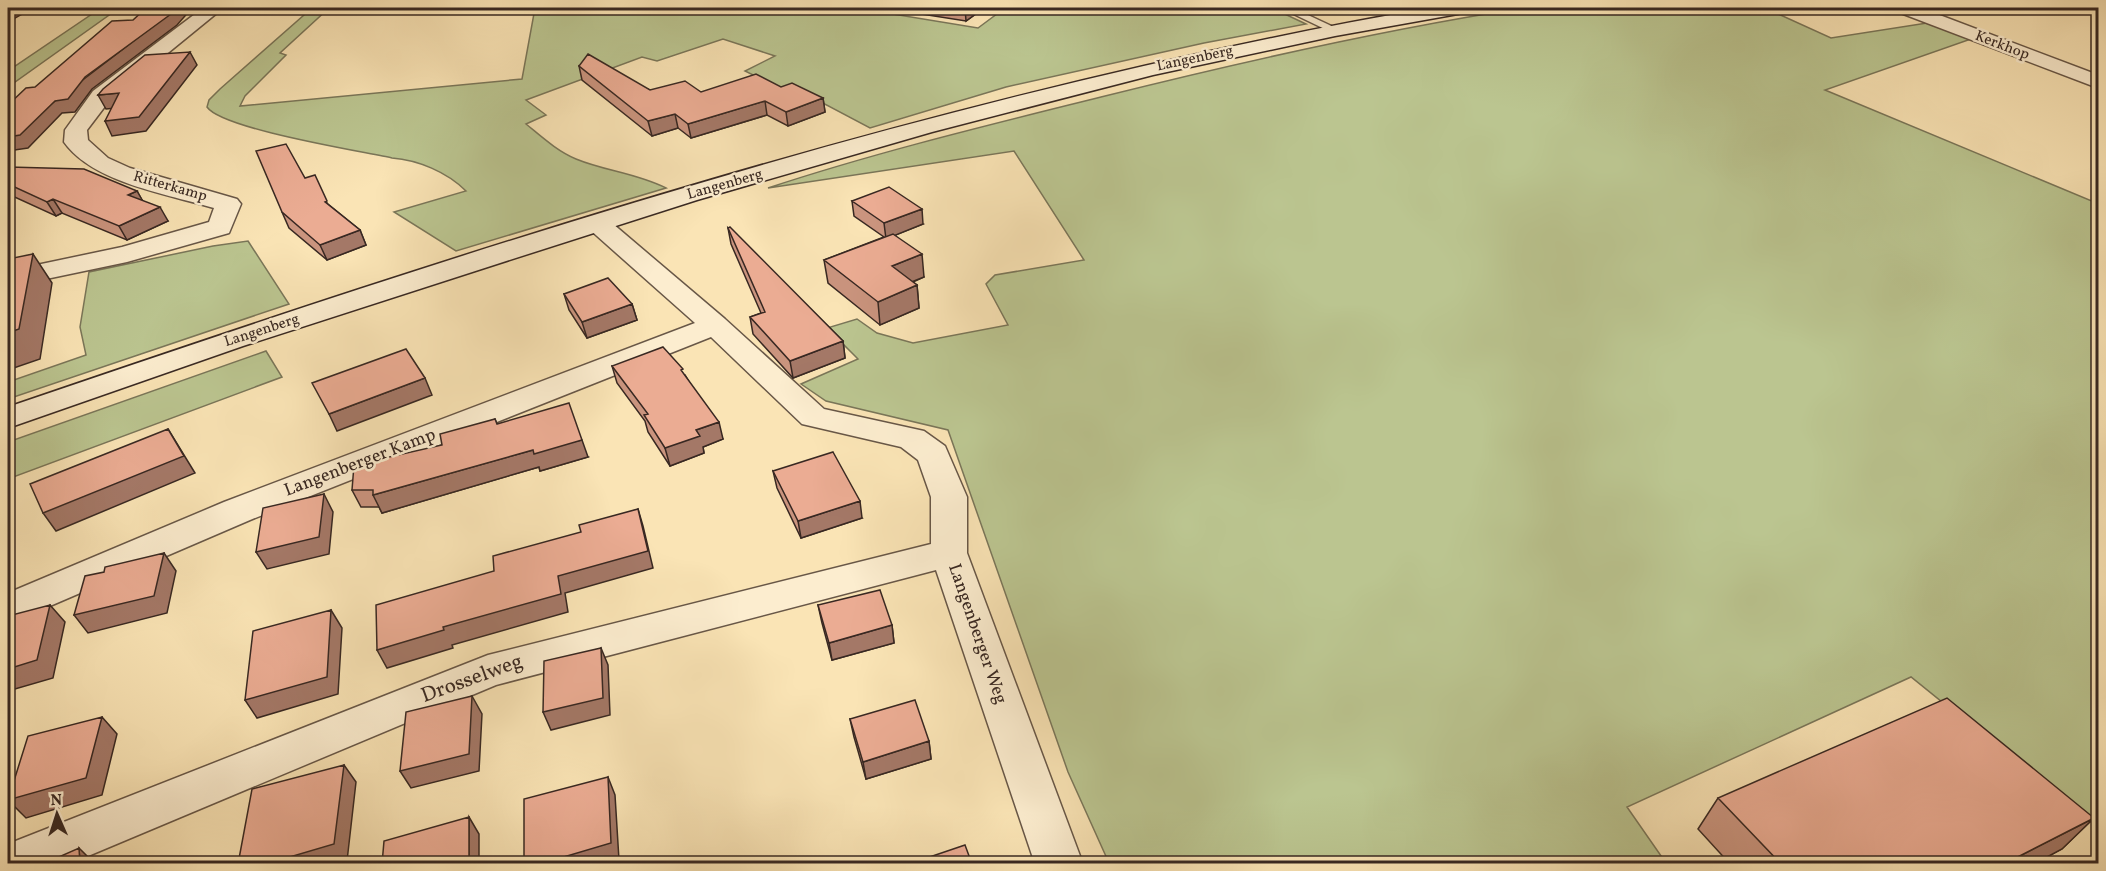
<svg xmlns="http://www.w3.org/2000/svg" width="2106" height="871" viewBox="0 0 2106 871" font-family="Vollkorn,serif">
<style>
.green{fill:#bbc590;stroke:#7a7659;stroke-width:1.5}
.lines{fill:none;stroke-linecap:round;stroke-linejoin:round}
.service-casing{stroke:#685747;stroke-width:3}
.minor-casing{stroke:#685747;stroke-width:3}
.secondary-casing{stroke:#382822;stroke-width:3}
.service{fill:#fcedcf;fill-rule:evenodd}
.minor{fill:#fcedcf;fill-rule:evenodd}
.secondary{fill:#fcedcf;fill-rule:evenodd}
.wall{fill:#ca947e;stroke:#382822;stroke-width:1.5}
.shaded-wall{fill:#a47867;stroke:#382822;stroke-width:1.5}
.building{fill:#ebac93;stroke:#382822;stroke-width:1.5}
.labels{text-anchor:middle;dominant-baseline:central;stroke-width:5;stroke-linejoin:round;paint-order:stroke}
.far-street-label{font-size:15px;fill:#382822;stroke:#fcedcf}
.street-label{font-size:18px;fill:#382822;stroke:#fcedcf}
.near-street-label{font-size:21px;fill:#382822;stroke:#fcedcf}
</style>
<rect width="100%" height="100%" fill="#fae4b5"/>
<filter id="stains"><feTurbulence type="fractalNoise" baseFrequency=".00333" numOctaves="4"/><feColorMatrix values="0 0 0 0 .2 0 0 0 0 .09 0 0 0 0 .02 0 0 0 .5 -.17"/></filter>
<radialGradient id="worn" r=".72"><stop offset=".6" stop-color="#630" stop-opacity="0"/><stop offset="1" stop-color="#630" stop-opacity=".3"/></radialGradient>
<!-- green -->
<path class="green" d="M101,8H119L8,87V71Z
M312,8H329L280,53L286,55L245,96L240,106L522,79L535,8H856L978,28L1005,8H1272L1306,24L1204,43L1006,87L870,128L804,93L794,95L745,71L775,56L723,39L657,61L642,57L526,100L546,115L526,124C542,137 557,151 576,159C605,171 636,173 666,188L456,251L394,212L466,191C447,172 418,160 392,158C360,151 222,129 207,107L209,100L220,89Z
M1523,8H1765L1831,38L1927,23L1971,39L1825,90L2094,202L2098,201V828L1911,677L1627,807L1666,863H1109L1068,772L948,430L826,401L801,384L858,359L827,328L857,319L877,333L913,343L1008,325L986,284L995,275L1084,260L1014,151L768,188C877,152 989,125 1101,97C1241,62 1381,30 1523,8Z
M248,241L289,304L8,399V382L86,355L80,327L89,272L213,246Z
M266,351L282,377L8,479V442Z"/>
<g class="lines">
<defs>
<path id="service" d="M1281,8H1293L1340,30L1331,32Z"/>
<path id="minor" d="M203,8H223L109,101L87,130L88,140L108,158L130,168L237,199L241,204L229,233L127,262L8,287V271L122,247L209,222L214,208C168,194 93,183 64,142L65,130L93,91Z
M1896,8H1921L2098,75V88L1898,12Z
M597,215L606,218L725,319L824,409L924,431L945,446L967,497V553L1083,864H1035L936,570L496,685L69,864H8V844L488,655L931,544V497L918,460L901,447L802,424L711,337L250,520L8,624V593L224,502L695,323L588,228L584,223L588,218Z"/>
<path id="secondary" d="M1429,8H1467L1465,12L1458,14L1335,36L1153,75L932,132L697,200L497,264L243,346L8,428V407C473,248 944,93 1429,8Z"/>
</defs>
<!-- service casing -->
<use href="#service" class="service-casing"/>
<!-- minor casing -->
<use href="#minor" class="minor-casing"/>
<!-- secondary casing -->
<use href="#secondary" class="secondary-casing"/>
<!-- service -->
<use href="#service" class="service"/>
<!-- minor -->
<use href="#minor" class="minor"/>
<!-- secondary -->
<use href="#secondary" class="secondary"/>
</g>
<!-- wall -->
<path class="wall" d="M883,8H984L966,21Z
M579,66L650,90L701,92L781,87L823,98L825,112L788,126L767,115L691,138L678,128L652,136L582,80Z
M8,167L137,191L142,200L168,221L127,240L62,213L56,216L8,194Z
M305,178L328,204L360,230L366,245L327,260L289,228L282,212Z
M852,201L923,224L895,235L924,277L913,282L917,285L919,308L880,325L828,283L824,260L884,237L854,216Z
M728,228L843,341L845,358L793,378L753,334L750,317L761,313L731,244Z
M564,294L632,304L637,320L587,338L569,310Z
M612,366L685,375L723,439L703,447L704,453L670,466L648,432L645,421L617,383Z
M495,419L497,424L588,457L540,471L539,467L382,513L379,507H361L352,490Z
M773,471L862,518L801,538L777,488Z
M818,605L892,625L894,643L832,660L822,623Z
M850,719L929,741L931,759L866,779L854,737Z
M1718,798L2094,818L2062,849L2034,864H1730L1698,829Z"/>
<!-- shaded-wall -->
<path class="shaded-wall" d="M8,8H33L8,22Z
M177,8H192L177,25L92,89L75,112L62,113L28,148L8,151V137Z
M965,8H984L966,21Z
M190,52L197,65L146,131L112,136L105,121Z
M119,93L126,107L106,109L98,95Z
M823,98L825,112L788,126L786,112Z
M765,101L767,115L691,138L688,124Z
M675,114L678,128L652,136L648,121Z
M137,191L145,205L128,195Z
M53,199L62,213L56,216L47,202Z
M160,207L168,221L127,240L119,226Z
M922,209L923,224L886,239L884,223Z
M360,230L366,245L327,260L320,245Z
M33,254L52,283L40,359L8,370V333Z
M922,254L924,277L894,289L892,266Z
M917,285L919,308L880,325L878,302Z
M632,304L637,320L587,338L582,322Z
M843,341L845,358L793,378L790,361Z
M425,378L432,395L337,431L329,414Z
M719,422L723,439L703,447L704,453L670,466L665,448L696,430Z
M168,429L195,473L56,531L43,513Z
M582,440L588,457L540,471L539,467L382,513L373,495L533,450Z
M324,494L333,512L329,554L267,569L256,552Z
M860,501L862,518L801,538L798,521Z
M638,509L643,526L653,568L565,593L568,612L452,645L453,648L387,668L377,650L443,627L558,576Z
M164,553L176,571L167,613L88,633L74,615Z
M50,605L65,622L53,678L8,691V669Z
M331,610L342,628L338,694L257,718L245,700Z
M892,625L894,643L832,660L829,643Z
M601,648L608,665L610,715L551,730L543,712Z
M472,696L482,714L479,771L411,788L400,771Z
M102,717L117,734L102,795L26,818L8,800Z
M929,741L931,759L866,779L863,762Z
M344,765L356,782L347,861L339,864H266Z
M608,777L615,795L619,860L608,864H540Z
M469,817L479,834V864H469Z
M2094,818L2062,849L2034,864H2004Z
M79,848L95,864H80Z"/>
<!-- building -->
<path class="building" d="M146,8H177L171,14L85,77L68,99L55,101L20,135L8,137V105L26,88L35,87L112,21L133,20Z
M190,52L139,117L105,121L119,93L98,95L103,89L145,55Z
M588,54L650,90L685,81L701,92L756,74L781,87L792,83L823,98L786,112L765,101L688,124L675,114L648,121L579,66Z
M286,144L305,178L315,175L327,201L325,202L360,230L320,245L282,212L256,151Z
M8,167L84,169L137,191L128,195L160,207L119,226L53,199L47,202L8,184Z
M889,187L922,209L884,223L852,201Z
M730,227L843,341L790,361L750,317L765,312L728,228Z
M893,234L922,254L892,266L917,285L878,302L824,260Z
M33,254L19,329L8,333V259Z
M608,278L632,304L582,322L564,294Z
M663,347L683,369L681,370L719,422L696,430L700,436L665,448L644,415L648,414L612,366Z
M406,349L425,378L329,414L312,383Z
M569,403L582,440L534,454L533,450L373,495V490H352L354,465L442,445L440,434L495,419L497,424Z
M168,429L184,456L43,513L30,484Z
M833,452L860,501L798,521L773,471Z
M324,494L319,537L256,552L263,508Z
M638,509L648,551L558,576L561,594L443,627L444,630L377,650L376,605L494,571L493,556L581,532L579,525Z
M164,553L154,596L74,615L85,576L104,572L105,567Z
M880,590L892,625L829,643L818,605Z
M50,605L37,660L8,669V616Z
M331,610L327,677L245,700L253,631Z
M601,648L603,698L543,712L544,661Z
M472,696L469,754L400,771L406,712Z
M1947,698L2094,818L2004,864H1781L1718,798Z
M915,700L929,741L863,762L850,719Z
M102,717L86,778L8,800L28,736Z
M344,765L334,844L266,864H238L252,789Z
M608,777L611,843L540,864H524V799Z
M469,817V864H382L384,841Z
M965,845L972,864H909Z
M79,848L80,864H43Z"/>
<g class="labels">
<!-- far-street labels -->
<g class="far-street-label">
<text transform="translate(2002 46) rotate(21)">Kerkhop</text>
<text transform="translate(1195 59) rotate(-12)">Langenberg</text>
<text transform="translate(725 185) rotate(-16)">Langenberg</text>
<text transform="translate(170 187) rotate(16)">Ritterkamp</text>
<text transform="translate(262 331) rotate(-18)">Langenberg</text>
</g>
<!-- street labels -->
<g class="street-label">
<text transform="translate(360 463) rotate(-21)">Langenberger Kamp</text>
<text transform="translate(977 634) rotate(71)">Langenberger Weg</text>
</g>
<!-- near-street labels -->
<g class="near-street-label">
<text transform="translate(472 679) rotate(-20)">Drosselweg</text>
</g>
</g>
<!-- margin -->
<rect width="2106" height="871" fill="none" stroke="#fae4b5" stroke-width="30"/>
<rect x="9" y="9" width="2088" height="853" fill="none" stroke="#382822" stroke-width="3"/>
<rect x="15" y="15" width="2076" height="841" fill="none" stroke="#382822" stroke-width="1.5"/>
<!-- north arrow -->
<g transform="translate(57 814) rotate(357)" stroke="#fcedcf" stroke-width="4.5" paint-order="stroke">
<path d="M0-4.5L10 22L0 15L-10 22Z" fill="#382822"/>
<text y="-9" font-size="16" font-weight="bold" text-anchor="middle" fill="#382822">N</text>
</g>
<rect width="100%" height="100%" filter="url(#stains)"/>
<rect width="100%" height="100%" fill="url(#worn)"/>
</svg>
